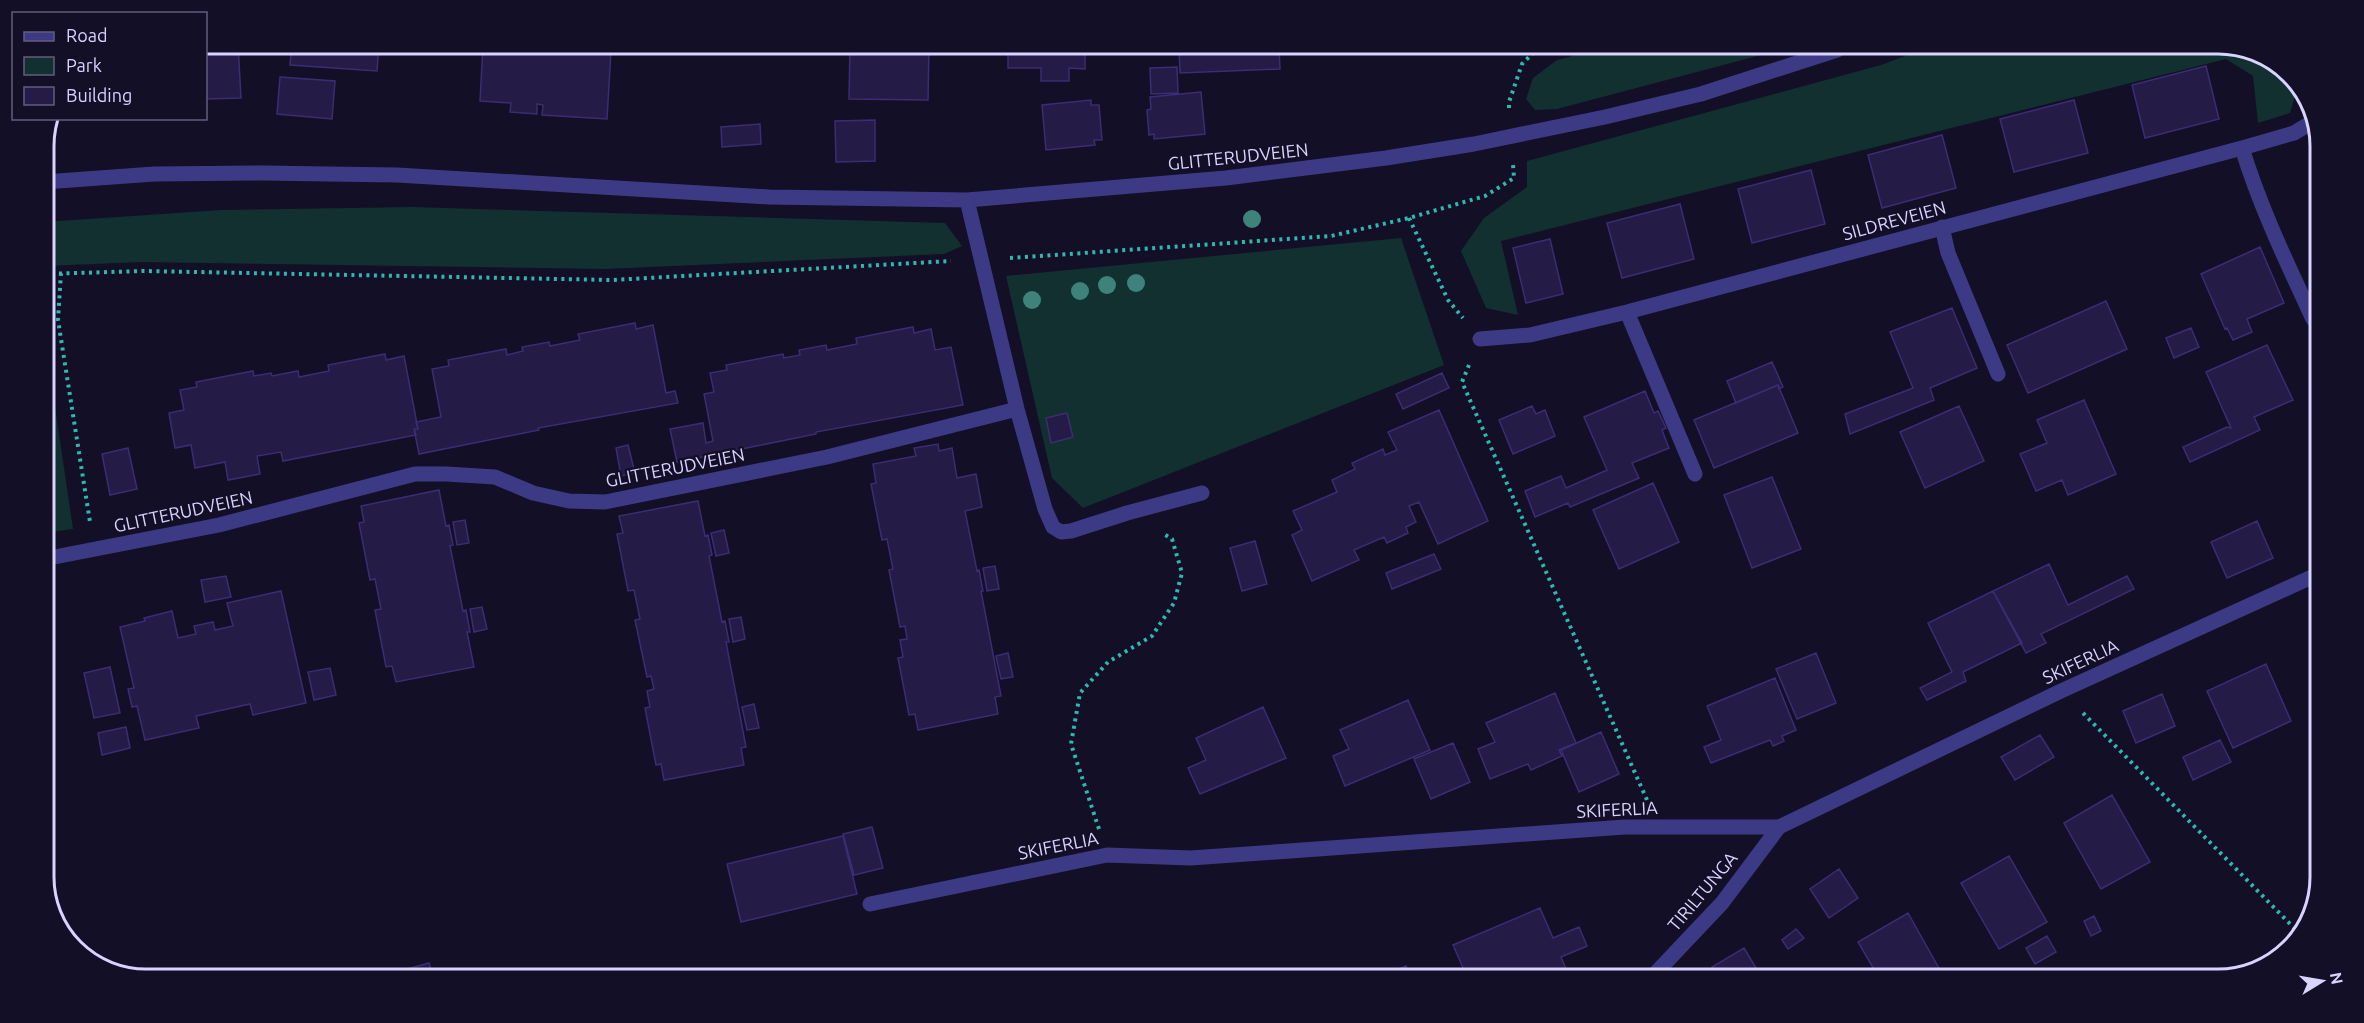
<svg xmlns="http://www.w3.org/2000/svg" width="2364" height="1023" viewBox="0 0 2364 1023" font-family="Ubuntu,sans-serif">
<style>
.green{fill:#12302f}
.building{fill:#241b47;stroke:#3b2d73;stroke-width:1.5}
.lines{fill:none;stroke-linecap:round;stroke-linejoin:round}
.path{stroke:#2fb8b0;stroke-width:4;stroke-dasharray:3 4.5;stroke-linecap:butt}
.minor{stroke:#3d3a85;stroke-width:15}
.tree{fill:#3d827b}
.labels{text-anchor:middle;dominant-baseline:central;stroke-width:4.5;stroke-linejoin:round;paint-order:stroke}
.street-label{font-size:18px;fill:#d9d4ff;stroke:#130f26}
.rim{fill:none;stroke:#d9d4ff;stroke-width:3}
</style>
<rect width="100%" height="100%" fill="#130f26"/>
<!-- green -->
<path class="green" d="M1599,49H1784L1557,109L1535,110L1526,99L1533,78L1557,60Z
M1921,50L2257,51L2286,73L2298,86L2290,113L2258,123L2253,76L2226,59L1501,241L1518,315L1486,308L1461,251L1484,218L1527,187V161L1881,65Z
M412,207L945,223L962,246L944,254L605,269L141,262L45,266L44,272V222L221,210Z
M1401,238L1444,365L1083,508L1052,478L1006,276Z
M44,332L73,529L44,533Z"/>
<!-- building -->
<path class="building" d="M206,44H238L241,98L206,99Z
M292,44H379L377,71L290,65Z
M483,45L611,51L607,119L542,115L543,105L537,104V114L510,112L511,103L480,101Z
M850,46H929L928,100L849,99Z
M1008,47H1085V69L1069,68V81H1041V68H1008Z
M1179,47L1279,48L1280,69L1180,73Z
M2206,66L2219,119L2145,138L2132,85Z
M1177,67L1178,93L1151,94L1150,68Z
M280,77L335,81L332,119L277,114Z
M1201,92L1205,134L1154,139V134L1149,135L1147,110L1151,109L1150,97Z
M1091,100V105H1099L1102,140H1094L1095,145L1046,150L1042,105Z
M2074,100L2088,153L2014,172L2000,119Z
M875,120V161L836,162L835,121Z
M760,124L761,144L722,147L721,127Z
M1942,135L1956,188L1882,208L1868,155Z
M1811,170L1825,224L1752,243L1738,189Z
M1680,204L1694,259L1622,278L1607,223Z
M1550,239L1563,294L1526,303L1513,248Z
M2260,247L2284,303L2247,319L2252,332L2233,340L2227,328L2225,329L2201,274Z
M2319,265V286L2311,268Z
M2106,301L2127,349L2028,393L2007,345Z
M1952,308L1977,368L1930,388L1934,400L1850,434L1845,414L1913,388L1890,332Z
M635,323L636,329L653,325L666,393L675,391L678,403L538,428L539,430L419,454L414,429H418L416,422L441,417L432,369L449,366L448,360L506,349L507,355L523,351L522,347L549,342L550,346L580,340L578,334Z
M913,327L914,333L931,329L935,350L951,347L963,405L816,432V434L677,462L670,429L703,423L706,443L713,441L704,394L714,392L710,373L727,370L726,365L783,354L784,358L800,355L799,350L826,345L827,350L857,344L856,338Z
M2191,328L2199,347L2174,358L2166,338Z
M2267,345L2293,400L2254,417L2260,430L2190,462L2183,447L2227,427L2231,428L2206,372Z
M385,354L386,360L404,356L418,429H414L416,435L283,461L281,452L257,456L260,474L228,480L225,462L195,468L191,445L175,448L169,413L184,410L180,390L197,387L196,382L253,371L254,376L271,373L272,376L298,371L299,377L329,371L328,365Z
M1772,362L1783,387L1779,389L1778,385L1736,403L1727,381Z
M1442,373L1449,388L1403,409L1396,394Z
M1778,385L1798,433L1714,468L1694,420Z
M1645,391L1654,413L1658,411L1666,428L1662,430L1669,448L1632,463L1639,478L1570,507L1568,503L1535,517L1525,491L1561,476L1566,488L1607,470L1584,417Z
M2084,400L2116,474L2068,495L2062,480L2036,491L2020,454L2047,443L2037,420Z
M1532,406L1536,414L1545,410L1555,436L1513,454L1499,420Z
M1959,406L1984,461L1925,488L1900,432Z
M1439,410L1488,521L1438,544L1419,502L1409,506L1416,522L1406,527L1408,533L1387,543L1384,537L1354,550L1359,560L1312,581L1292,535L1302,530L1293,511L1337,492L1332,480L1355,469L1352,463L1383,449L1385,455L1397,450L1388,432Z
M1067,413L1073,437L1051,443L1046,418Z
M938,444L939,451L952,448L957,478L976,474L982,507L965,511L977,571L979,570L983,591H981L1001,696L995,697L998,714L918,730L915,714L909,715L898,658L903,657L900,640L907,639L905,626L900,627L889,570L893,569L887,539L882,540L871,484L876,483L873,464L916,456L914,448Z
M628,445L635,473L621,476L616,448Z
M128,448L137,489L110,495L102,454Z
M1772,477L1801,549L1752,568L1724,495Z
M1653,483L1679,542L1619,569L1593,510Z
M439,490L446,526L449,525L453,545L450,546L463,611L466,610L470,632H467L474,667L396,682L392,666L386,667L375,610L381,609L375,579L370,580L359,523L364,522L361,506Z
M698,501L705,536L708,535L712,555L709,556L722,622L725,621L729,642H726L746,747L741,748L744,765L664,780L661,764L656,765L645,708L650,707L647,691L654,689L651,676L647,677L635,620L640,619L634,590L628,591L617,534L623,533L619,516Z
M465,520L469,543L457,545L453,522Z
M2257,521L2273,558L2227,578L2211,542Z
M724,530L729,553L716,556L711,533Z
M1255,541L1267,584L1242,591L1230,548Z
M1434,554L1441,569L1392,589L1386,573Z
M2049,564L2068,605L2127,576L2134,589L2041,634L2046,643L2026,653L1993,591Z
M995,566L999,589L987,591L983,568Z
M226,576L231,597L205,602L201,580Z
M281,591L306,703L253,715L250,704L196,716L199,728L145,740L137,706L132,707L128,689L134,688L120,627L145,621L144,618L172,611L178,638L196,634L194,626L213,622L215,630L233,626L227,603Z
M1993,591L2022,643L1963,672L1966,681L1927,700L1920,688L1952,672L1928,623Z
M482,607L487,629L474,632L470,609Z
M741,617L745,639L733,642L729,619Z
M1008,653L1013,677L1001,679L996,656Z
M1816,653L1836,703L1797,719L1776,669Z
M2266,664L2291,721L2233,748L2207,691Z
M110,667L120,713L94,718L84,673Z
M330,668L336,695L314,700L308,672Z
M1775,678L1796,730L1782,736L1784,741L1773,746L1770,740L1711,763L1704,747L1721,740L1707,706Z
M1555,693L1576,743L1559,750L1562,756L1531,770L1528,764L1490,779L1478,749L1495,742L1486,723Z
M2162,694L2175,726L2136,743L2123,711Z
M1408,700L1430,750L1345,786L1333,756L1349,749L1340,730Z
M754,704L759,728L747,730L742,707Z
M1263,707L1286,758L1200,794L1188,768L1206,760L1196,738Z
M126,727L130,748L102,755L98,733Z
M1601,732L1619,774L1579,792L1561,750Z
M2040,735L2054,757L2015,780L2001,757Z
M2220,740L2231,762L2193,780L2183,757Z
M1453,743L1470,782L1431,799L1414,759Z
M2112,795L2150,862L2101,889L2064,823Z
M872,827L883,868L854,875L843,834Z
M843,836L857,894L741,922L727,864Z
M2009,856L2047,922L1999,949L1961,883Z
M1839,869L1858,898L1829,918L1810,889Z
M1540,908L1553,938L1579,927L1587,946L1561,957L1568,974L1560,977H1529L1528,974L1521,977H1467L1453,945Z
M1908,913L1945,979L1879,978L1858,942Z
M2094,916L2101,931L2091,936L2084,921Z
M1796,929L1804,938L1788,949L1782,940Z
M2047,936L2056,952L2035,964L2026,948Z
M1744,948L1762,978H1719L1712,967Z
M429,963L432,973H393Z
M1406,966L1410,977L1382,976Z"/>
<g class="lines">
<!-- path -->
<path class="path" d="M1509,108V102L1522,64L1537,49
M1409,218L1448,300L1463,318
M1010,258L1331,236L1409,218L1485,196L1514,178L1513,164
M61,273L58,320L90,522
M44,274L143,271L612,280L951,261
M1469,365L1462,382L1647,800
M2083,713L2299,933
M1099,829L1071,744L1080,693L1108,662L1152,636L1174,603L1182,573L1172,539L1162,533"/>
<!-- minor -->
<path class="minor" d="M2242,148C2260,207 2287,263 2313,319
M44,182L154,174L262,173L397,175L769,197L967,200L1226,178L1386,158L1474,144L1605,117L1701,94L1837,50
M967,200L1017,409L1045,509L1053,527L1061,532L1071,531L1127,513L1202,493
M1942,227L1948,253L1998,374
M1627,312L1695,474
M1480,339L1530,335L1627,312L2242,148L2294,133L2314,121
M44,559L219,525L415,474H446L495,477L533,493L569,501L605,502L827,457L1017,409
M870,904L1107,855L1191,858L1625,827H1779L2061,691L2316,575
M1652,977L1722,903L1779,827"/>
</g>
<!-- trees -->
<g class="tree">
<circle cx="1252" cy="219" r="9"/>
<circle cx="1136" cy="283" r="9"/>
<circle cx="1107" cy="285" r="9"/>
<circle cx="1080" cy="291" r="9"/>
<circle cx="1032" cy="300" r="9"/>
</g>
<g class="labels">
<!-- street labels -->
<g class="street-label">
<text transform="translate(1238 156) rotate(-6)">GLITTERUDVEIEN</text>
<text transform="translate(1894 220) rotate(-15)">SILDREVEIEN</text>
<text transform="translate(675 467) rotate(-11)">GLITTERUDVEIEN</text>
<text transform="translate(183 511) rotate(-12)">GLITTERUDVEIEN</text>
<text transform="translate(2080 661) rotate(-25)">SKIFERLIA</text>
<text transform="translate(1617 809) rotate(-3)">SKIFERLIA</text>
<text transform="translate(1058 845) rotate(-11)">SKIFERLIA</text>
<text transform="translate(1702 891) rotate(-50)">TIRILTUNGA</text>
</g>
</g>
<!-- crop -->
<path d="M0 0H2364V1023H0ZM146 54H2218A92 92 0 0 1 2310 146V877A92 92 0 0 1 2218 969H146A92 92 0 0 1 54 877V146A92 92 0 0 1 146 54Z" fill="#130f26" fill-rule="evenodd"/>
<path class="rim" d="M146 54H2218A92 92 0 0 1 2310 146V877A92 92 0 0 1 2218 969H146A92 92 0 0 1 54 877V146A92 92 0 0 1 146 54Z"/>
<!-- legend -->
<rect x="12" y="12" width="195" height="108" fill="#130f26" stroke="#625e7d" stroke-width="1.5"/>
<rect x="24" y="32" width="30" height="9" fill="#3d3a85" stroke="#625e7d" stroke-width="1.5"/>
<text x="66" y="42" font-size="18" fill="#d9d4ff">Road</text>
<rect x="24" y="57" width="30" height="18" fill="#12302f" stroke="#625e7d" stroke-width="1.5"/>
<text x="66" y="72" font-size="18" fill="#d9d4ff">Park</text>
<rect x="24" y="87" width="30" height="18" fill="#241b47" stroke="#625e7d" stroke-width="1.5"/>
<text x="66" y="102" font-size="18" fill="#d9d4ff">Building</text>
<!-- north arrow -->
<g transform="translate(2322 981) rotate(79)" stroke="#130f26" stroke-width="4.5" paint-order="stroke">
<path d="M0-4.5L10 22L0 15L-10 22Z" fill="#d9d4ff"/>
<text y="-9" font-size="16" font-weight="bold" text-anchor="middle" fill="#d9d4ff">N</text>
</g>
</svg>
